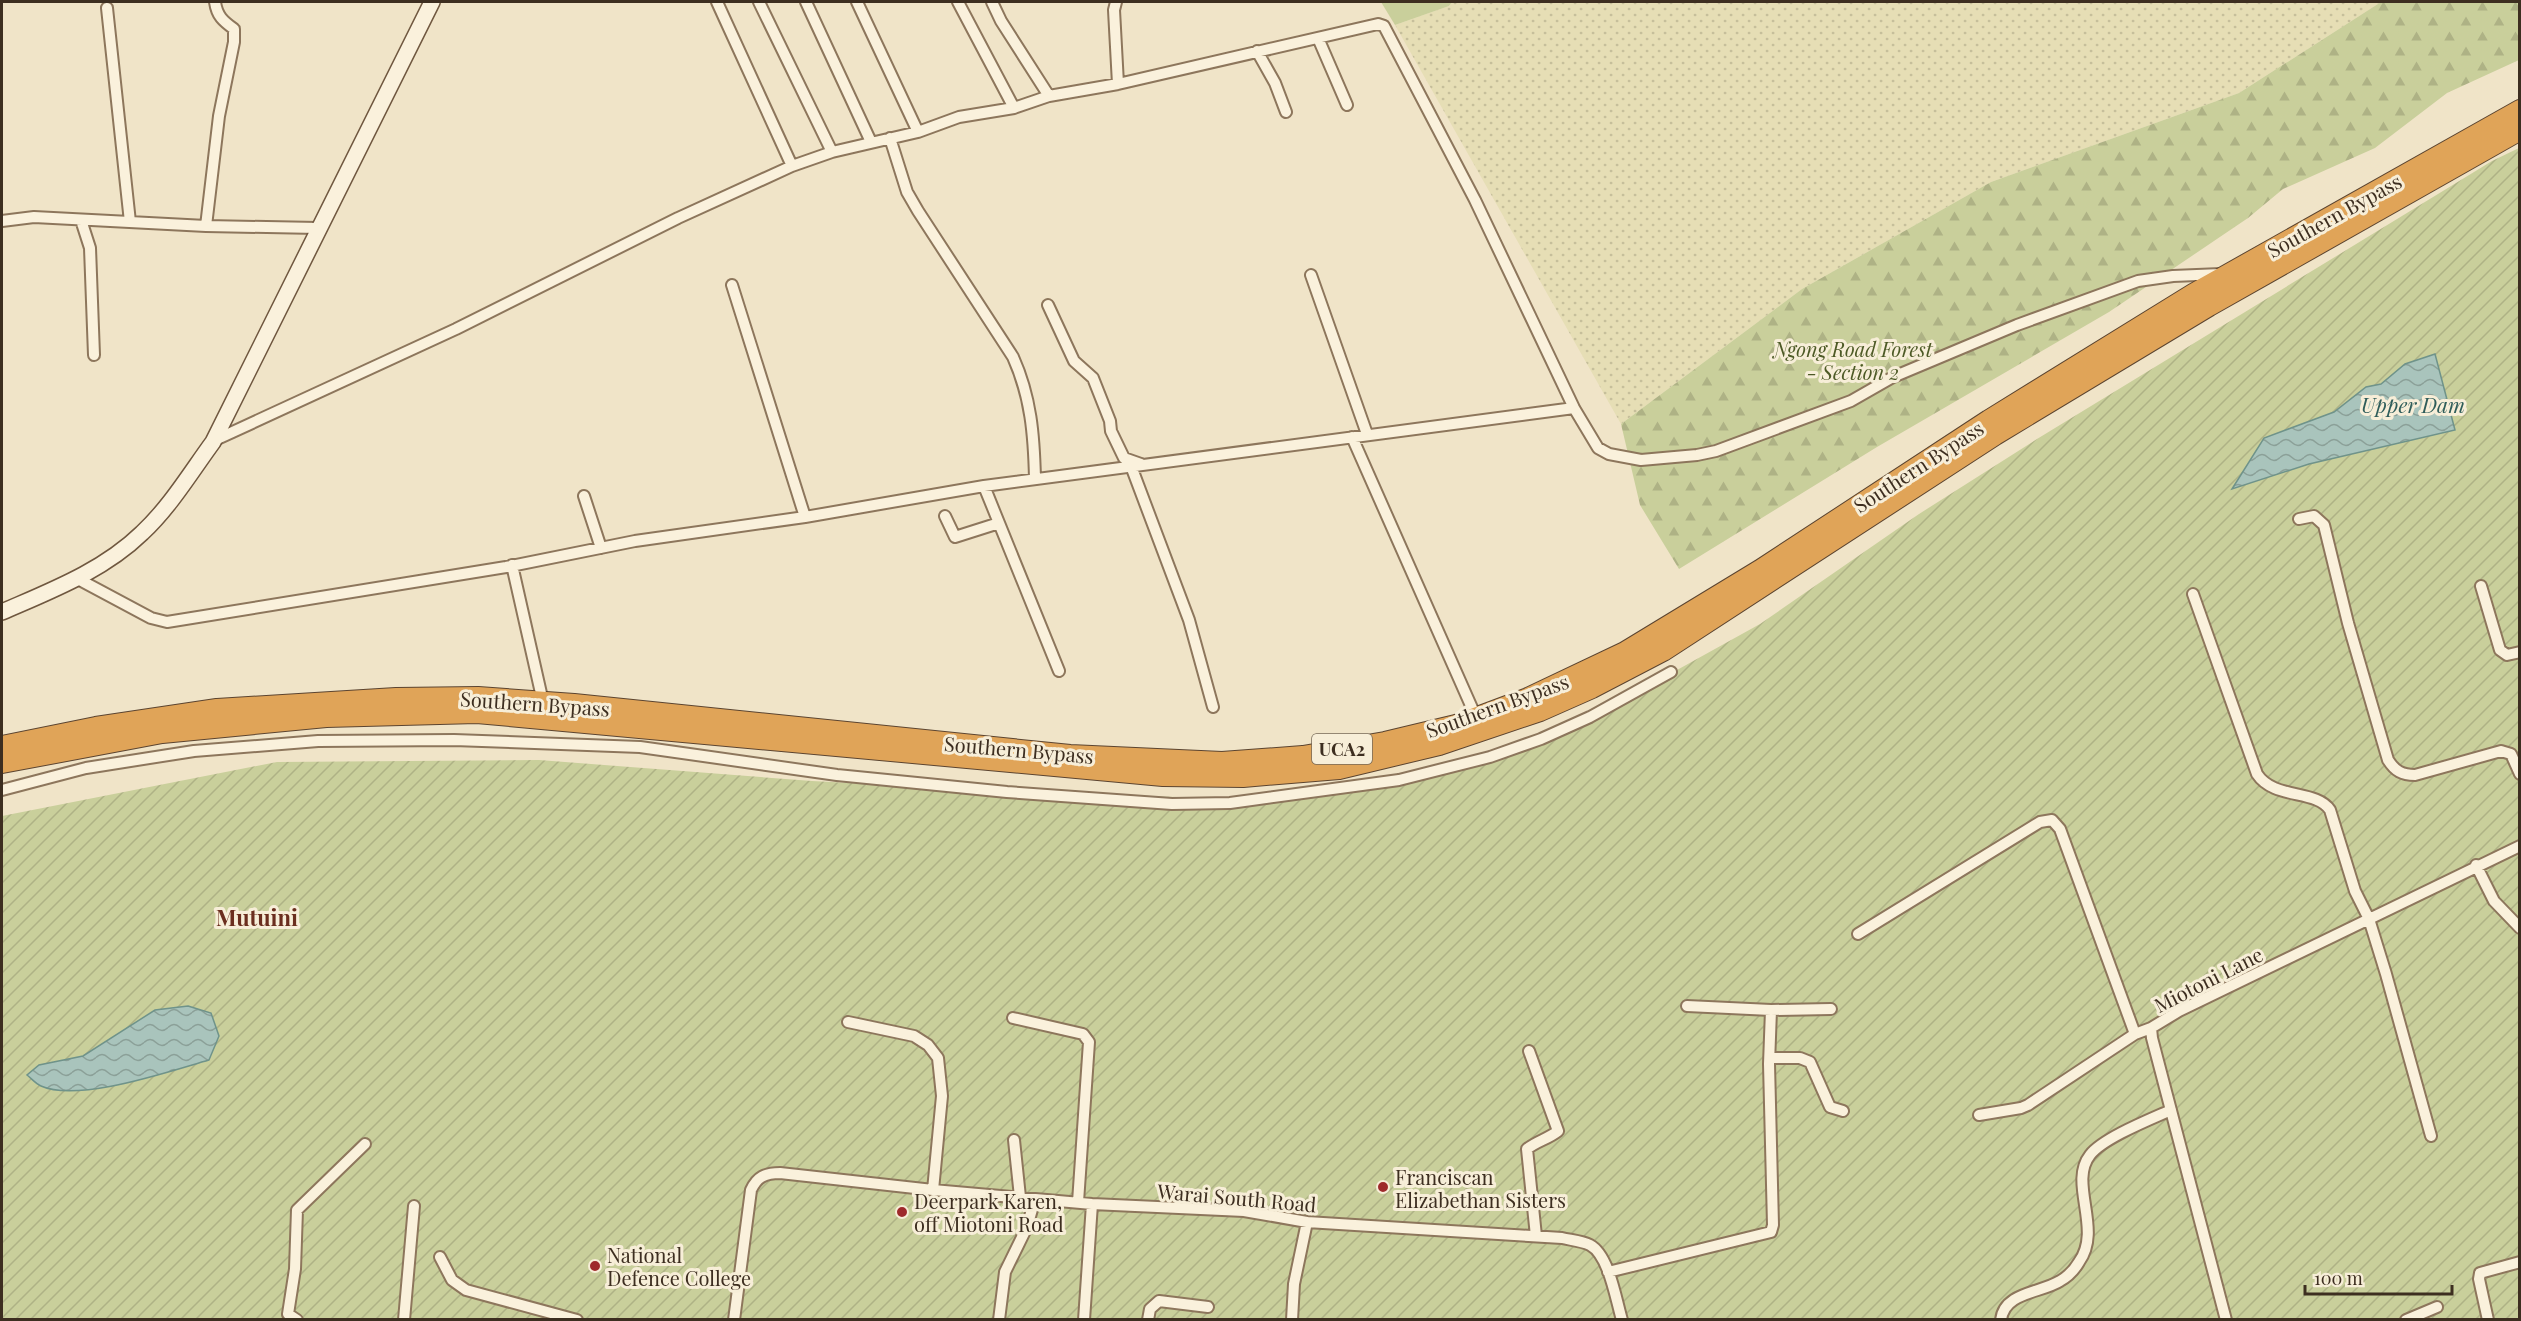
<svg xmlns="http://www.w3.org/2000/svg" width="2521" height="1321" viewBox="0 0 2521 1321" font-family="'Playfair Display',serif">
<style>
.farmland{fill:url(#farmland-dots)}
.grass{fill:#c9cf9b}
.forest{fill:url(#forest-firs)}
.garden{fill:url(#garden-furrows)}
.water{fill:url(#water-waves);stroke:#6f938a;stroke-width:1.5}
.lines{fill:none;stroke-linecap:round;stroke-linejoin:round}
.street-casing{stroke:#8d765c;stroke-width:14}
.secondary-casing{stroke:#6f573f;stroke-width:18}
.highway-casing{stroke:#5b4430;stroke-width:22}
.street{stroke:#faf1dc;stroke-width:10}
.secondary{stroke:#faf1dc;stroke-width:15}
.highway{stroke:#e0a458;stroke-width:20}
.poi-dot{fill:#9e2a2b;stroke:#f7eed8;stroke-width:2}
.labels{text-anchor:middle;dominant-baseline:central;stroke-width:6;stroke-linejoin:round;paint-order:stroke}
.shield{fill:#f7eed8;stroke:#756857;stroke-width:1.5}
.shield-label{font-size:18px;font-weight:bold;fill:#3d2e20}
.street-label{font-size:20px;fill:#3d2e20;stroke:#f7eed8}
.park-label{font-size:20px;font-style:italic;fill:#4d5a26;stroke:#f7eed8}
.poi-label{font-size:20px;fill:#3d2e20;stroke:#f7eed8;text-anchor:start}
.water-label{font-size:21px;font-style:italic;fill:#2f5d5a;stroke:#f7eed8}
.quarter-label{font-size:22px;font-weight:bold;fill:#6b2e1e;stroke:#f7eed8}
</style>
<defs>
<pattern id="farmland-dots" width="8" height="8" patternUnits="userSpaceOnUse" patternTransform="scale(1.5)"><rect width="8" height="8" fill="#e6deb5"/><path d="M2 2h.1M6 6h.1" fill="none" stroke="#c6bf9b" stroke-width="1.8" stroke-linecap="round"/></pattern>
<pattern id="forest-firs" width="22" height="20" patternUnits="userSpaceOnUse" patternTransform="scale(1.5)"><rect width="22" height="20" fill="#c9cf9b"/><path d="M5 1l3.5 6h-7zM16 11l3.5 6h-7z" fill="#aeb285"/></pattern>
<pattern id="garden-furrows" width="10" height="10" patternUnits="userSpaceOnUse" patternTransform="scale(1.5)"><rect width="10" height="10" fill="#c9cf9b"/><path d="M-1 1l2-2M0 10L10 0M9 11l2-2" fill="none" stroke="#aeb285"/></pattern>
<pattern id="water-waves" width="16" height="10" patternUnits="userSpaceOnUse" patternTransform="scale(1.5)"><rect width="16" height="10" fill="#a9c4bc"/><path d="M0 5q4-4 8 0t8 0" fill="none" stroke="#8ba098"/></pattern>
</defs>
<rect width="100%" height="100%" fill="#f0e4c8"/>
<!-- farmland -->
<path class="farmland" d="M1452,2H2381L2239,93L1991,182L1802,289L1621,424L1395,25L1449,6Z"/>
<!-- grass -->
<path class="grass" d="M1381,2H1452L1449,6L1395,25Z"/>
<!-- forest -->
<path class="forest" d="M2381,2H2519V60L2447,93L2375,148L2283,189L2248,218L2109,312L1877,447L1679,569L1640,505L1621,424L1802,289L1991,182L2239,93Z"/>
<!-- garden -->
<path class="garden" d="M2519,148V1319L2,1320V816L277,762L539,760L812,781L1050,793L1272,800L1398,785L1523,747L1668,675L1760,624L1919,514L2037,439L2492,161Z"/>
<!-- water -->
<path class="water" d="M2435,354L2455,430L2309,464L2232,489L2264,438L2334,412L2366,387L2381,384L2405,364Z
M188,1006L211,1013L219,1036L209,1060C170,1071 78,1103 41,1086C36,1084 31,1078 27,1075L39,1065L83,1056L155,1010Z"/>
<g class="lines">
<defs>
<path id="street" d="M717,2L792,166
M759,2L832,152
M806,2L871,142
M857,2L918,132
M958,2L1014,108
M992,2L1001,21L1049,96
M1116,2L1114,10L1118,84
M107,8L130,222
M1318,38L1347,105
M1257,51L1275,83L1286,112
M890,138L907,192L918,211L1013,357C1031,397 1034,435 1035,479
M81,220L90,248L94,355
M2,221L34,217L206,226L318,228
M206,226L219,116L234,42V29C223,21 217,16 215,2
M1311,275L1367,434
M732,285L805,517
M1048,305L1074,361L1093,378L1110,421L1111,431L1124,458L1141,464
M1352,437L1476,717
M213,441L456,329L678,218L792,166L832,152L918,132L959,117L1014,108L1049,96L1118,84L1378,24L1384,26L1475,200L1574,408L1598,448L1609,454L1641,460L1697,455L1716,451L1851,401L1893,377L2017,325L2138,281L2173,276L2221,274
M1131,466L1189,620L1213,707
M984,486L1059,671
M584,496L601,548
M945,516L955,537L999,523
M2299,519L2314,516L2324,525L2348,623L2388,760C2395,771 2402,775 2415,775L2501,751L2511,754L2520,774
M512,565L543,702
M78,579L151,618L167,622L506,567L635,541L805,517L984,486L1574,408
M2481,586L2500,650L2507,655L2520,652
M2193,594L2257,774C2274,800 2316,789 2330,810L2355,891L2369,919L2386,974L2431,1136
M2,790L86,768L194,751L318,741L454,740L640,747L837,775L1007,792L1172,804L1230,803L1399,780L1490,757L1541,739L1590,717L1671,672
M2476,865L2494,901L2520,928
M1858,934L2040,822L2052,820L2060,829L2135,1034
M1687,1006L1771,1010L1831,1009
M1013,1018L1083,1034L1089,1042L1078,1202
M848,1022L914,1036L928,1045L938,1058L942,1096L933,1190
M1529,1051L1558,1131C1548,1139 1537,1141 1527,1149L1536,1236
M1770,1058H1800L1810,1062L1830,1107L1843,1111
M1979,1115L2021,1108L2028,1105L2135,1034L2151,1028
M1014,1140L1020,1197
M440,1257L452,1280L466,1290L577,1320
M1608,1272L1771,1232L1773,1225L1769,1064L1771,1010
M297,1320L288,1314L295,1269L297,1210L365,1144
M404,1320L414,1206
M734,1320L751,1190C757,1177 765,1173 780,1173L933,1190L1092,1204L1244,1211L1307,1222L1562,1238C1570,1240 1582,1241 1590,1245C1609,1255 1616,1300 1622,1320
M999,1320L1005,1272L1027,1227L1035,1199
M1084,1320L1092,1204
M1148,1320L1150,1309L1159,1301L1208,1307
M1292,1320L1294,1284L1307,1222
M2001,1320C2004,1292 2041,1293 2060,1281C2067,1277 2075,1269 2079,1262C2103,1229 2068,1183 2090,1155C2103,1138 2151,1119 2171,1110
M2226,1320L2152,1038L2151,1028L2179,1011L2520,846
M2406,1320L2437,1307
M2488,1320L2479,1279L2480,1273L2520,1262"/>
<path id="secondary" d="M2,612C50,591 103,571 142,533C170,507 191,472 213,442L432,2"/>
<path id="highway" d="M2,746L96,727L217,709L396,698L478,697L574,704L1070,755L1222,762L1303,756L1385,742L1456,725L1528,698L1625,652L1760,570L1989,420L2193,294L2520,110
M2,763L162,733L326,717L477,713L1163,776L1243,777L1339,769L1439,745L1540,711L1592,688L1663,651L1995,435L2209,306L2520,130"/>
</defs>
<!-- street casing -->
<use href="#street" class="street-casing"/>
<!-- secondary casing -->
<use href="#secondary" class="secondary-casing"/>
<!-- highway casing -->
<use href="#highway" class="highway-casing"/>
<!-- street -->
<use href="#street" class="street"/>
<!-- secondary -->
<use href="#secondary" class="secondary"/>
<!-- highway -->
<use href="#highway" class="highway"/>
</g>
<!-- markers -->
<g class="poi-dot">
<circle cx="1383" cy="1187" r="6"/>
<circle cx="902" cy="1212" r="6"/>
<circle cx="595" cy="1266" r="6"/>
</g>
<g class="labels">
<!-- shield labels -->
<rect class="shield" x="1312" y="734" width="60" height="30" rx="4.5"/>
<g class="shield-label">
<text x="1342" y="749">UCA2</text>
</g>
<!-- street labels -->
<g class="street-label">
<text transform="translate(2334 215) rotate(-29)">Southern Bypass</text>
<text transform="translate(1918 466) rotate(-33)">Southern Bypass</text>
<text transform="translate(535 703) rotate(4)">Southern Bypass</text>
<text transform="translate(1497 705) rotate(-20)">Southern Bypass</text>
<text transform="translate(1019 749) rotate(5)">Southern Bypass</text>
<text transform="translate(2208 979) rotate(-27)">Miotoni Lane</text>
<text transform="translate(1237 1197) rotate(5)">Warai South Road</text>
</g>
<!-- park labels -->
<g class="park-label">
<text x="1853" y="348">Ngong Road Forest<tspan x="1853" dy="23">- Section 2</tspan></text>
</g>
<!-- poi labels -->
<g class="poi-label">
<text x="1395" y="1176">Franciscan<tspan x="1395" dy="23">Elizabethan Sisters</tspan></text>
<text x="914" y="1200">Deerpark Karen,<tspan x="914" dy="23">off Miotoni Road</tspan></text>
<text x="607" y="1254">National<tspan x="607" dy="23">Defence College</tspan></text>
</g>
<!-- water labels -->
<g class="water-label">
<text x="2413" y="404">Upper Dam</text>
</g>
<!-- quarter labels -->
<g class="quarter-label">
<text x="257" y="917">Mutuini</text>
</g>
</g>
<!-- border -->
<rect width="2521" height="1321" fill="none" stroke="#3d2e20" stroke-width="6"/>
<!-- scale -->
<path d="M2305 1285v9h147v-9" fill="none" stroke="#3d2e20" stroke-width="3"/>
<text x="2314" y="1285" font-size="18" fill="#3d2e20" stroke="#f7eed8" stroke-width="4.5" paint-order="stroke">100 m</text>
</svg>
